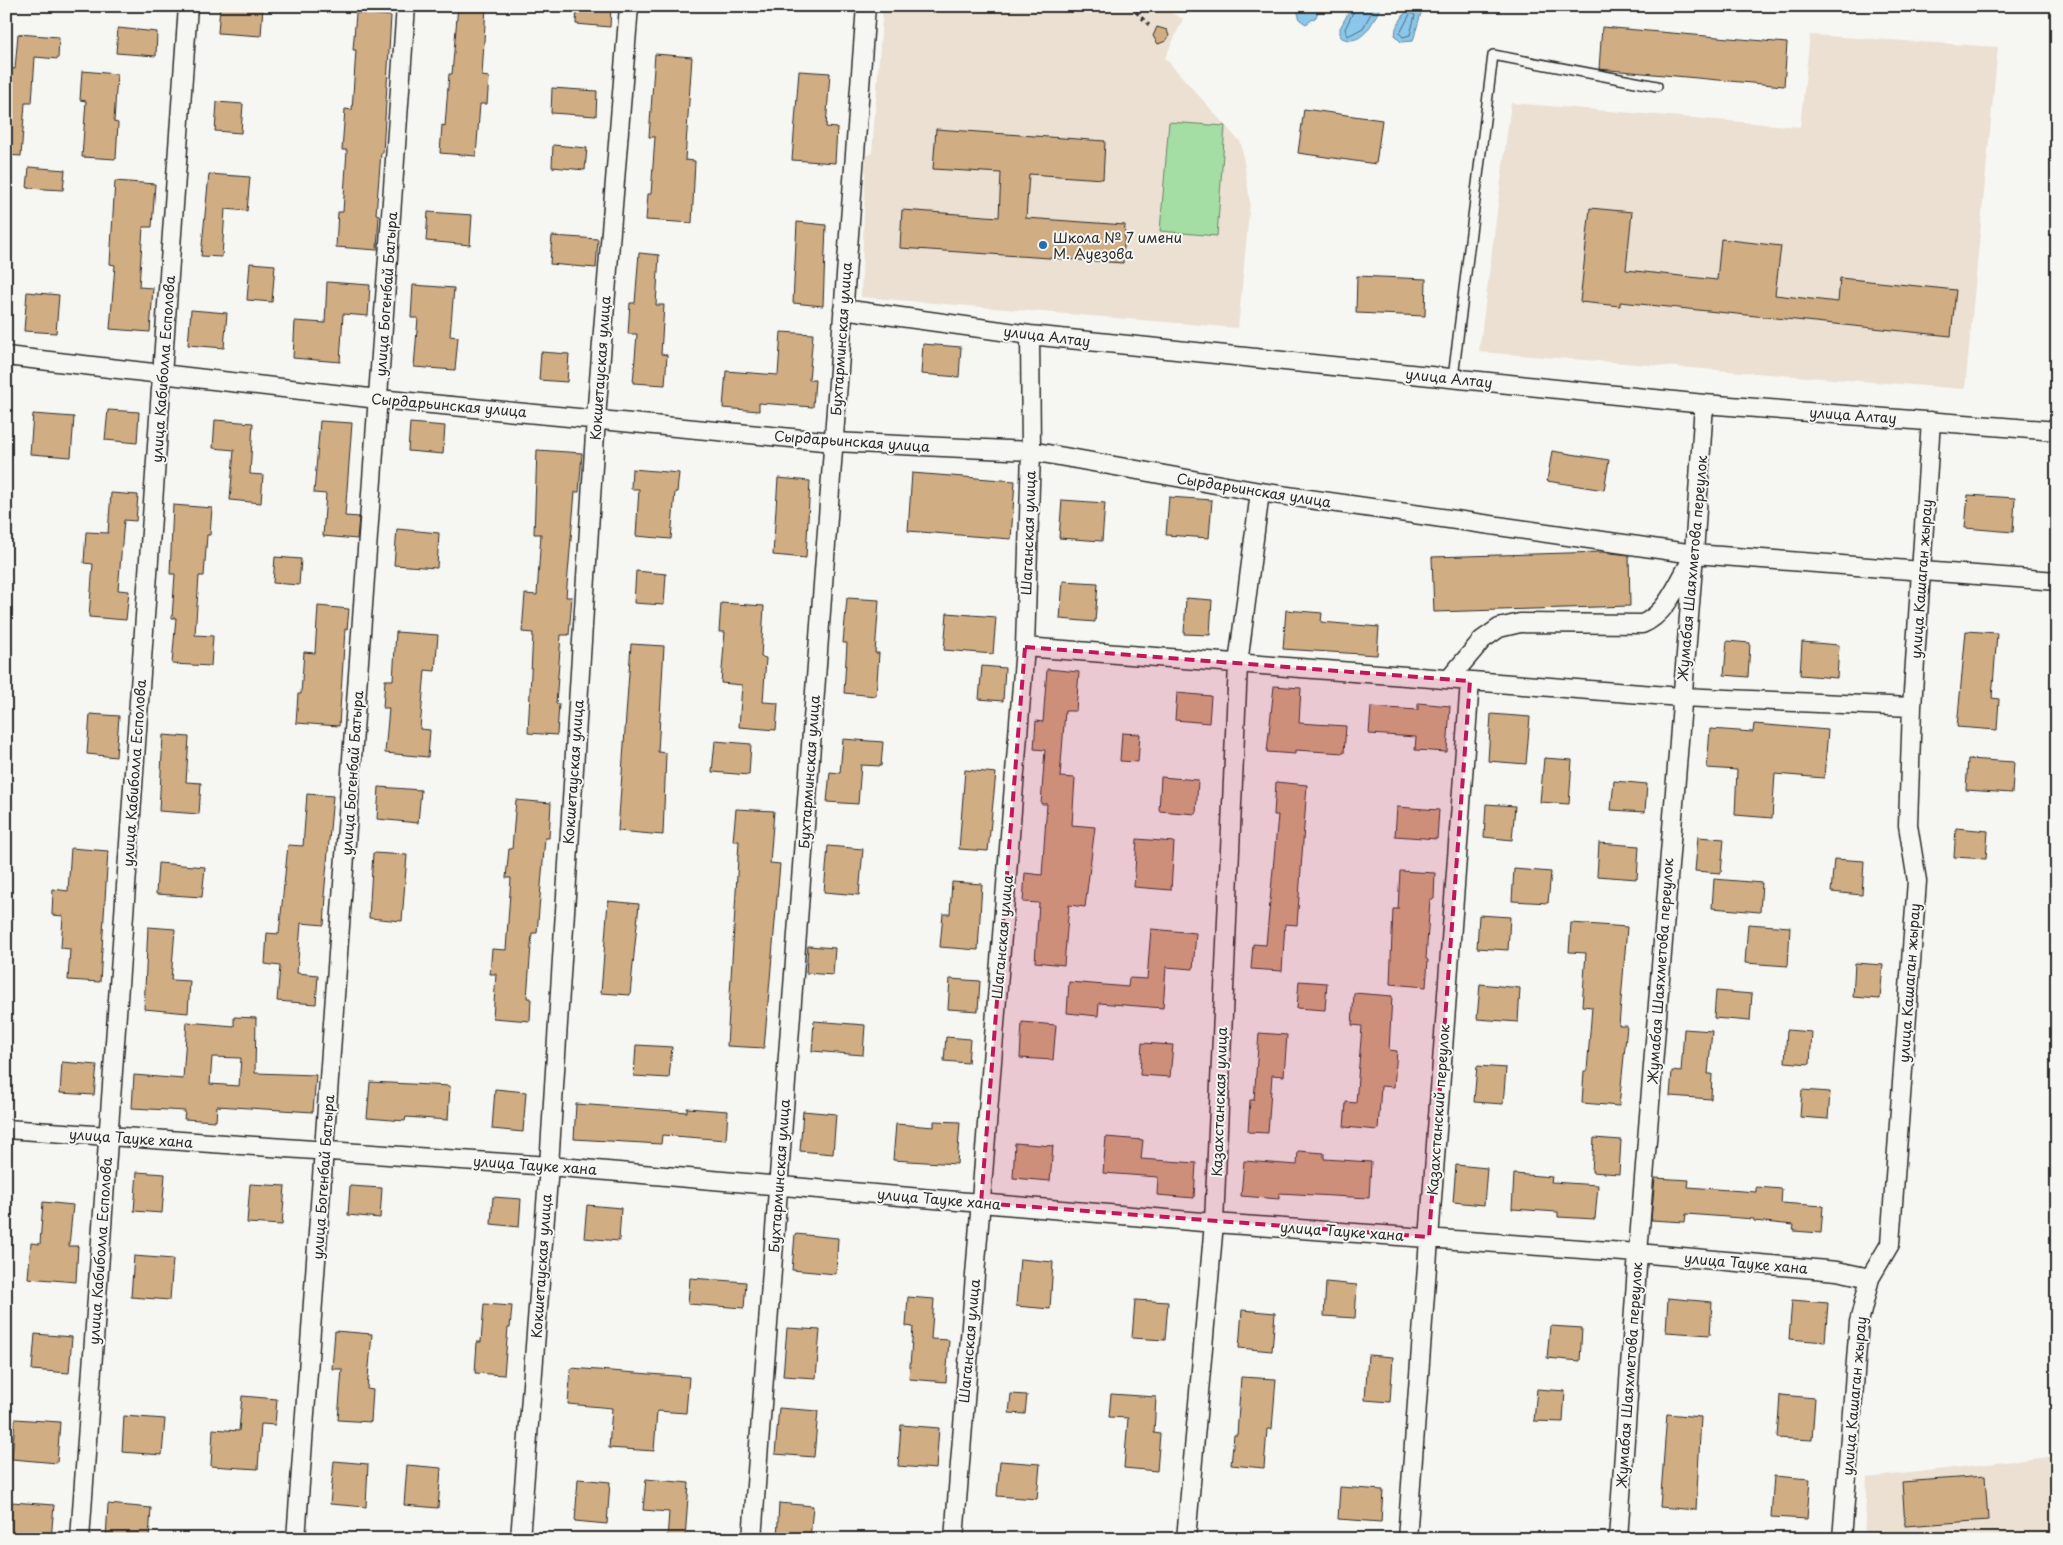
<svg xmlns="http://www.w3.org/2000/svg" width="2063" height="1545" viewBox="0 0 2063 1545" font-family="'Playpen Sans',sans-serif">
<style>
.built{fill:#ebe0d1}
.green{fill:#a4dea4;stroke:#688468}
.water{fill:#8ac7ea;stroke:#64899e}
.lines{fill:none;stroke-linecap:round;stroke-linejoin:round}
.shore{stroke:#516977;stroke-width:1}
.building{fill:#d1ad83;stroke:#2b2b2b;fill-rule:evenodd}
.lane-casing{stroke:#2b2b2b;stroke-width:12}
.street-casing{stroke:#2b2b2b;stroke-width:21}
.path{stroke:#2b2b2b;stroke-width:3;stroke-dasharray:4 4;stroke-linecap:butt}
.lane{stroke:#f6f6f2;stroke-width:9}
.street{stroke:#f6f6f2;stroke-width:18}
.marked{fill:#c2185b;fill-opacity:0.2;stroke:#c2185b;stroke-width:4;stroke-dasharray:10 6;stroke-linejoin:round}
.poi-dot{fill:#1f6fb2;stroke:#f6f6f2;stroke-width:2}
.labels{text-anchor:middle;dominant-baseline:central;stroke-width:4;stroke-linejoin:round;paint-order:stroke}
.poi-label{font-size:14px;fill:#2b2b2b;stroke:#f6f6f2;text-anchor:start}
.street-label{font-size:14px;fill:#2b2b2b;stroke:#f6f6f2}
</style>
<rect width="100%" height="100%" fill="#f6f6f2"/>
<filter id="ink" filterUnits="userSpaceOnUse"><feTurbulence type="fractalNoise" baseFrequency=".02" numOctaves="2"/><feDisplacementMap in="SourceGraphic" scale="10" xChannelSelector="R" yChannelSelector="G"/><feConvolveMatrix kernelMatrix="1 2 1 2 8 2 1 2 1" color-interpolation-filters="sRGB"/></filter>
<g filter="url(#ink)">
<!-- built -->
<path class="built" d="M883,6H1158L1183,19L1165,58L1241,143L1250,202L1238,328L861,297L866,157L872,153Z
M1810,35L1998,47L1965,389L1479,352L1511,103L1800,127Z
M2057,1456V1539H1864L1867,1478Z"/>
<!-- green -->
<path class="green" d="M1169,122L1225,126L1217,236L1160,231Z"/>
<!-- water -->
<path class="water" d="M1296,6H1320L1316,17L1306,24L1300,20Z
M1352,6H1381C1373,22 1362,49 1340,37V28Z
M1409,6H1423L1413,41L1401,42L1395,36L1396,28Z"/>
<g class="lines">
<!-- shore -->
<path class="shore" d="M1356,6L1345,29L1348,36L1363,28L1375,6
M1411,13L1415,15L1410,35L1403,37L1400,34Z"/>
</g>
<!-- building -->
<path class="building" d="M220,6H263L261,36L218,33Z
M458,6H486L482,76L489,77L487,104H480L476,156L440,153L442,125L445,126L449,74H452Z
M577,6H611L610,27L576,24Z
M356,13L391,16L383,153H381L376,214L379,215L377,250L336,247L338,212H343L347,150H342L345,109L352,110L356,50H353Z
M1157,27L1167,30L1169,36L1166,41L1158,44L1153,36Z
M1602,27L1787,43L1784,86L1599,69Z
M118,28L157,32L156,56L116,53Z
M18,34L59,37L58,59L35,57L32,103H25L21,156L6,155V68L15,69Z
M655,54L692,57L685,160L695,161L692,223L646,220L648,194H651L655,137H649Z
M82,71L117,74L114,122L118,123L116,159L82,157L86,101L80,100Z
M799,71L830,73L826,127L837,128L835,163L792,160Z
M552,88L597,91L596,116L551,113Z
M217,102L243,104L241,133L215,131Z
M1304,109L1382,120L1376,164L1298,153Z
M936,129L1105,141L1103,179L1029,174L1026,218L1125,225L1123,263L900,248L902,210L999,217L1001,173L933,169Z
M553,145L587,148L585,170L552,167Z
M29,167L65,170L63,190L27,188Z
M209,174L250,177L247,211L225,209L222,257L201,256Z
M115,181L155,184L152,227H143L139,287L153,288L150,332L110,329L115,265L110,264Z
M1590,208L1632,212L1626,270L1717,280L1721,239L1781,246L1775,295L1838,302L1840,278L1956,290L1951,336L1620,302V306L1580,302Z
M428,212L472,215L470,245L426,241Z
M797,222L826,225L823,306L793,303Z
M552,236L598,239L596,268L550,264Z
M639,253L659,255L656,305H664L661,354L667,355L665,385L633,383L637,334H628L630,303H635Z
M250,263L275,265L272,302L247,300Z
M1357,276L1426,279L1425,316L1356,313Z
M327,282L370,285L368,316L343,314L340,362L293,358L295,321L325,323Z
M413,285L454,288L450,336L458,337L455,370L414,367L418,318H411Z
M27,292L59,295L56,333L24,331Z
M191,310L227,313L224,348L188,345Z
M781,332L813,334L809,380H815L813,407L759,403V411L723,408L726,371L778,375Z
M923,344L961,347L959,377L921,374Z
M541,352L569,354L567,382L539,380Z
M108,410L139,412L137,443L105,440Z
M33,414L74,417L71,457L30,454Z
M215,420L253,423L250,474L263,475L261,503L230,500L234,450L213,448Z
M320,421L352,423L345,516L359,517L357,539L323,536L326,494L314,493Z
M410,423L445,426L443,454L408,451Z
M537,450L582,453L579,492H575L566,597H572L569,635H561L556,704H559L557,735L528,733L533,633L522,632L525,594L537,595L541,534H534Z
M1552,451L1609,460L1604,490L1547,481Z
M632,469L679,473L677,492H675L671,539L636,536L639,489H631Z
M912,473L1015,481L1011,539L908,531Z
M778,478L810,481L806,558L773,555Z
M111,493L138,495L136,521L124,520L118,590L129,591L126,620L89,617L93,564L84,563L86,532L108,533Z
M1968,495L2015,498L2013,532L1965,528Z
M1169,497L1212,500L1209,538L1166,535Z
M1062,500L1105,503L1102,541L1059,538Z
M173,505L212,508L210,535H207L204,576H199L195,635L213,636L211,666L172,664L176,618H172L175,574H170Z
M397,529L439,533L437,568L394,565Z
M1602,552L1629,555L1630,606L1434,612L1432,557Z
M275,557L301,559L299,585L273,583Z
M636,571L666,574L664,605L634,603Z
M1063,581L1098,583L1095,622L1060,619Z
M847,598L879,600L875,653H879L876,696L844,693L847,643H843Z
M1186,598L1212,600L1210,635L1184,634Z
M721,603L764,606L761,657L766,658L763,702L778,703L776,730L739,727L742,685L721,683L725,632H719Z
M318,606L349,609L347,630L345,629L339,726L296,723L298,694H301L304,652L315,653Z
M1286,610L1322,613L1321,622L1379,627L1377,655L1283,649Z
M947,613L996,617L993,654L944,650Z
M1966,631L1997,633L1992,698L1999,699L1997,730L1957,727Z
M396,632L438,635L435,671L425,670L420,729L430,730L428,757L385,753L389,708H383L385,680H393Z
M1727,641L1750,643L1748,677L1724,675Z
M1802,642L1839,645L1837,678L1800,675Z
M631,644L664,646L658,752L666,753L663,835L618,831Z
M982,666L1005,668L1003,701L979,699Z
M1047,669L1079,672L1076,711H1065L1060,777L1075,778L1072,825L1095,827L1085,907L1069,905L1064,965L1035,962L1039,903L1023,902L1025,873L1042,875L1047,804H1041L1045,750L1034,749L1036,721L1043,722Z
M1274,686L1301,688L1299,723L1346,726L1344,753L1295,750V754L1267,752Z
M1177,693L1211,696L1209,723L1175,720Z
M1418,703L1450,706L1447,752L1415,750L1416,737L1369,734L1371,707L1418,710Z
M90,714L119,716L116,757L87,754Z
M1491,714L1530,717L1526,764L1488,761Z
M1754,724L1828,730L1824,778L1775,774L1772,818L1735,815L1737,770L1707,768L1710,729L1753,732Z
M1122,733L1140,734L1138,762L1120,761Z
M163,735L189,737L186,782L201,783L199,814L159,811Z
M843,739L883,742L881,766L861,765L858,804L827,802L830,772L840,773Z
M715,741L751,744L749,775L712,772Z
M1544,758L1572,760L1569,804L1540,802Z
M1968,759L2014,762L2012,793L1966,790Z
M965,770L996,773L988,851L959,849Z
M1161,777L1198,780L1196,814L1159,811Z
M1614,781L1647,784L1645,812L1611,810Z
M1276,782L1307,785L1297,925L1285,924L1282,971L1251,969L1253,944L1266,945L1278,815H1274Z
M379,787L421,790L418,823L377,819Z
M307,794L333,796L324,896H326L324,925L301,923L297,973L318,975L316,1004L277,1001L280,966L265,964L267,933L279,934L288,845L303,846Z
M516,800L551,803L549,838H545L537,933H532L527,998H531L530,1021L493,1018L496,974H490L492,949L506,950L511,878H506L509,849H512Z
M1486,804L1515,806L1512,840L1484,837Z
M1397,807L1439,810L1437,839L1395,836Z
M736,809L774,811L770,863L780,864L764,1048L727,1046L739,841H733Z
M1956,828L1988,831L1986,859L1954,857Z
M1698,837L1724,839L1721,873L1695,871Z
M1137,839L1174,842L1171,890L1134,887Z
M1599,843L1639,846L1637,879L1597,876Z
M828,846L863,849L859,895L824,892Z
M71,848L108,851L100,982L68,980L70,949L61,948L63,916L52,915L53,889L68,891Z
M373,853L407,855L402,921L369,918Z
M1834,859L1864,861L1862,895L1831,892Z
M158,863L205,867L202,897L156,894Z
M1514,869L1551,872L1548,903L1512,901Z
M1400,871L1435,873L1434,899H1430L1426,959L1428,960L1426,987L1390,984L1393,909H1398Z
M1714,879L1762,883L1760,912L1712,908Z
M952,882L982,884L978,950L940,947L943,914H950Z
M608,901L639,904L630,995L601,993Z
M1479,915L1510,917L1508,950L1477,948Z
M1571,923L1627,927L1619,1026H1627L1619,1106L1582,1103L1584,1071H1587L1592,1007L1582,1006L1586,953L1569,952Z
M1748,924L1790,927L1788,966L1745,963Z
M148,927L175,929L171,980L190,981L188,1013L144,1009Z
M1151,929L1196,933L1193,969L1166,967L1163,1008L1099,1003L1098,1016L1067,1013L1069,982L1128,987L1129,978L1147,979Z
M808,946L835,948L833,975L806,973Z
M1855,963L1883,965L1880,999L1853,997Z
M950,979L980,981L978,1011L948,1009Z
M1299,981L1327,983L1325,1010L1297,1008Z
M1480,984L1520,988L1518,1022L1477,1019Z
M1716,991L1752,994L1750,1021L1714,1018Z
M1354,993L1392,996L1389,1050L1397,1051L1394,1087L1381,1086L1378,1130L1344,1127L1346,1102L1356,1103L1362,1026L1352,1025Z
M234,1017L256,1018L255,1073L316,1075L313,1112L217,1106L216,1121L184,1119L185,1111L132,1108L134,1075L183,1079L187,1022L234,1026ZM212,1057L241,1058L239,1086L210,1084Z
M814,1021L865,1025L863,1055L812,1051Z
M1022,1022L1056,1025L1053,1060L1020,1058Z
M1684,1029L1712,1031L1708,1074H1712L1711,1099L1670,1096L1672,1071L1681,1072Z
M1787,1030L1812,1032L1810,1064L1785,1062Z
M1259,1033L1287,1035L1284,1076L1272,1075L1268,1133L1248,1132L1250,1100H1254Z
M946,1037L970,1039L968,1063L944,1061Z
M1142,1043L1173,1045L1170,1077L1140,1075Z
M636,1045L672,1047L669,1078L634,1076Z
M62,1062L97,1065L94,1095L60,1093Z
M1477,1066L1506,1068L1503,1104L1474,1102Z
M370,1082L450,1086L448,1120L406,1117L405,1121L367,1118Z
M495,1089L526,1092L523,1132L492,1129Z
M1802,1090L1830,1092L1828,1119L1800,1117Z
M576,1104L687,1112V1108L728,1111L726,1140L662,1135L661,1144L574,1139Z
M803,1111L836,1114L833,1154L800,1151Z
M934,1121L960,1122L957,1164L893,1160L896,1124L934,1127Z
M1106,1137L1143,1140L1141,1159L1196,1163L1194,1198L1157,1195L1158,1177L1103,1173Z
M1594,1138L1621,1140L1619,1174L1592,1172Z
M1015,1143L1053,1146L1050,1181L1013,1178Z
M1298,1151L1324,1153V1159L1371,1162L1369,1198L1279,1193V1199L1241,1196L1244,1161L1297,1165Z
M1456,1165L1487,1168L1484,1205L1453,1202Z
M137,1172L165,1174L162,1213L134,1211Z
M1514,1174L1552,1177L1551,1182L1598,1185L1595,1219L1558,1217V1212L1512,1209Z
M1655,1178L1689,1180L1688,1187L1756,1192V1187L1782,1189L1781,1203L1823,1206L1821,1233L1793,1231L1794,1225L1754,1221V1219L1686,1214L1685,1222L1651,1220Z
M250,1184L285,1186L282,1225L247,1223Z
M350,1186L382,1188L380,1218L348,1215Z
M493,1197L521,1199L519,1227L491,1224Z
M43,1202L73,1205L69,1246H78L76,1282L28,1278L31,1243L40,1244Z
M587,1205L621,1208L619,1241L584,1238Z
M795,1234L838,1238L836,1274L792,1270Z
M134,1256L173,1259L170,1300L131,1297Z
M1020,1259L1053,1262L1050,1309L1016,1306Z
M690,1278L746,1282L744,1308L688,1304Z
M1326,1282L1357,1285L1355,1318L1324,1316Z
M908,1297L934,1299L931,1339L949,1340L946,1382L909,1379L913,1327L906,1326Z
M1668,1298L1712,1302L1710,1335L1666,1332Z
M1135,1300L1168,1302L1165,1340L1132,1338Z
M1792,1300L1828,1303L1825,1342L1789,1339Z
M484,1304L512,1306L510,1328H508L504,1375L475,1373L477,1342H481Z
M1242,1310L1275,1313L1272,1351L1239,1348Z
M1550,1326L1582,1328L1580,1361L1547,1358Z
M787,1328L820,1330L816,1378L783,1376Z
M335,1331L372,1334L367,1389L373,1390L371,1422L338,1420L342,1369H332Z
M35,1334L72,1337L69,1373L32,1370Z
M1368,1355L1393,1357L1390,1402L1365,1400Z
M571,1368L689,1377L686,1413L657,1411L654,1451L609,1448L612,1408L568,1404Z
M1241,1377L1276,1379L1272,1429H1267L1264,1468L1231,1465L1234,1435H1237Z
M1537,1389L1565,1391L1563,1422L1534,1421Z
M1011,1394L1027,1395L1025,1414L1009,1413Z
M1111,1394L1156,1397L1154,1433L1160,1434L1157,1471L1124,1468L1128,1418L1109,1417Z
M1780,1395L1815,1398L1812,1440L1777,1438Z
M242,1396L277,1399L275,1425L261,1424L258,1469L211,1466L213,1429L239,1431Z
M779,1408L818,1411L814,1457L775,1454Z
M1667,1414L1701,1417L1696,1510L1660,1507Z
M124,1416L165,1419L162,1455L122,1452Z
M15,1419L60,1422L57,1463L12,1459Z
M901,1425L939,1428L936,1469L898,1466Z
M334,1461L368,1464L366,1507L330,1504Z
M1000,1461L1040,1464L1037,1499L997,1496Z
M407,1465L441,1468L438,1508L404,1505Z
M1774,1476L1810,1479L1807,1519L1771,1517Z
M1985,1476L1988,1520L1905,1526L1902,1482Z
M578,1479L610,1482L607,1524L575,1521Z
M646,1479L689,1483L685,1539H667L669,1512L643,1510Z
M1340,1487L1383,1490L1381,1522L1338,1519Z
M11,1502L54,1505L51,1539H9Z
M779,1503L813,1506L810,1539H777Z
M108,1504L151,1508L149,1539H106Z"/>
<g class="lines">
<defs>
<path id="lane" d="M1453,378L1493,55L1657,86"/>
<path id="street" d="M843,309L1030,335L1704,404L2057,431
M6,356L378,399L834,442L1031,451L1260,492L1694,554L2057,581
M1025,647L1681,697L1912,707
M1449,679L1482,640L1499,628L1520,623L1642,624C1667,614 1679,581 1692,559
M6,1129L549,1166L1214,1223L1638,1253L1837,1271L1870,1278
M80,1539L188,6
M296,1539L406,6
M520,1539L549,1166L596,418L629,6
M752,1539L866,6
M954,1539L1025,647L1031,451L1030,335
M1186,1539L1214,1223L1238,664L1260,492
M1407,1539L1470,681
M1618,1539L1638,1253L1694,554L1704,404
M1842,1539L1859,1322L1870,1278L1890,1244L1917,881L1908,825L1912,707L1931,421"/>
</defs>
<!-- lane casing -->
<use href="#lane" class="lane-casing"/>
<!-- street casing -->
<use href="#street" class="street-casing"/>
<!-- path -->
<path class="path" d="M1130,6L1149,25"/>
<!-- lane -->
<use href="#lane" class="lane"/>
<!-- street -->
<use href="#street" class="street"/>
</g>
</g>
<!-- marked area -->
<path class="marked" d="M1025,647L1470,681L1429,1237L981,1203Z"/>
<!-- markers -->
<circle class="poi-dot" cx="1043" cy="245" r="5"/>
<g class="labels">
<!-- poi labels -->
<g class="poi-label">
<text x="1053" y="237">Школа № 7 имени<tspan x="1053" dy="16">М. Ауезова</tspan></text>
</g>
<!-- street labels -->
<g class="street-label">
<text transform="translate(386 294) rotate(-86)">улица Богенбай Батыра</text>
<text transform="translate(1047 336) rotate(7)">улица Алтау</text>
<text transform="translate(841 339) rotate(-86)">Бухтарминская улица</text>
<text transform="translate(600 368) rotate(-86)">Кокшетауская улица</text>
<text transform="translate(163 369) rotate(-86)">улица Кабиболла Есполова</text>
<text transform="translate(1449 378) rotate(6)">улица Алтау</text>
<text transform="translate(449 405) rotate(5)">Сырдарьинская улица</text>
<text transform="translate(1853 415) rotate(4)">улица Алтау</text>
<text transform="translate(852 441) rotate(4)">Сырдарьинская улица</text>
<text transform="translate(1254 490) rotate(9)">Сырдарьинская улица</text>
<text transform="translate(1028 533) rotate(-88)">Шаганская улица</text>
<text transform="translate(1692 568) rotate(-85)">Жумабая Шаяхметова переулок</text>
<text transform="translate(1921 579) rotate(-86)">улица Кашаган жырау</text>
<text transform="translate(573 772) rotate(-86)">Кокшетауская улица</text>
<text transform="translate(809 772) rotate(-86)">Бухтарминская улица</text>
<text transform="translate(134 773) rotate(-86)">улица Кабиболла Есполова</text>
<text transform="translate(352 773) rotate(-86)">улица Богенбай Батыра</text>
<text transform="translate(1002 937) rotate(-85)">Шаганская улица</text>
<text transform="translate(1660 971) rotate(-86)">Жумабая Шаяхметова переулок</text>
<text transform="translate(1909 983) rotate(-86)">улица Кашаган жырау</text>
<text transform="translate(1219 1102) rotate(-88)">Казахстанская улица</text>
<text transform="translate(1438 1110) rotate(-86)">Казахстанский переулок</text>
<text transform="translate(131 1138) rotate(4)">улица Тауке хана</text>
<text transform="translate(535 1165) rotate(4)">улица Тауке хана</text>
<text transform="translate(779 1176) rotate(-86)">Бухтарминская улица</text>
<text transform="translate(323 1177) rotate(-86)">улица Богенбай Батыра</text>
<text transform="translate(939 1199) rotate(5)">улица Тауке хана</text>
<text transform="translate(1342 1231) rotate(4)">улица Тауке хана</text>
<text transform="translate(100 1251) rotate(-86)">улица Кабиболла Есполова</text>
<text transform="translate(1746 1263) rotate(5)">улица Тауке хана</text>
<text transform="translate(541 1266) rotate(-86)">Кокшетауская улица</text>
<text transform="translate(969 1341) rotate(-85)">Шаганская улица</text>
<text transform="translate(1629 1375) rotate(-86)">Жумабая Шаяхметова переулок</text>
<text transform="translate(1854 1396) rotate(-85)">улица Кашаган жырау</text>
</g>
</g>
<!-- margin -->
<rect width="2063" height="1545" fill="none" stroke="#f6f6f2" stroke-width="25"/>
<rect x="12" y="12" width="2038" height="1520" fill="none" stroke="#2b2b2b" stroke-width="2" filter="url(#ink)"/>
</svg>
